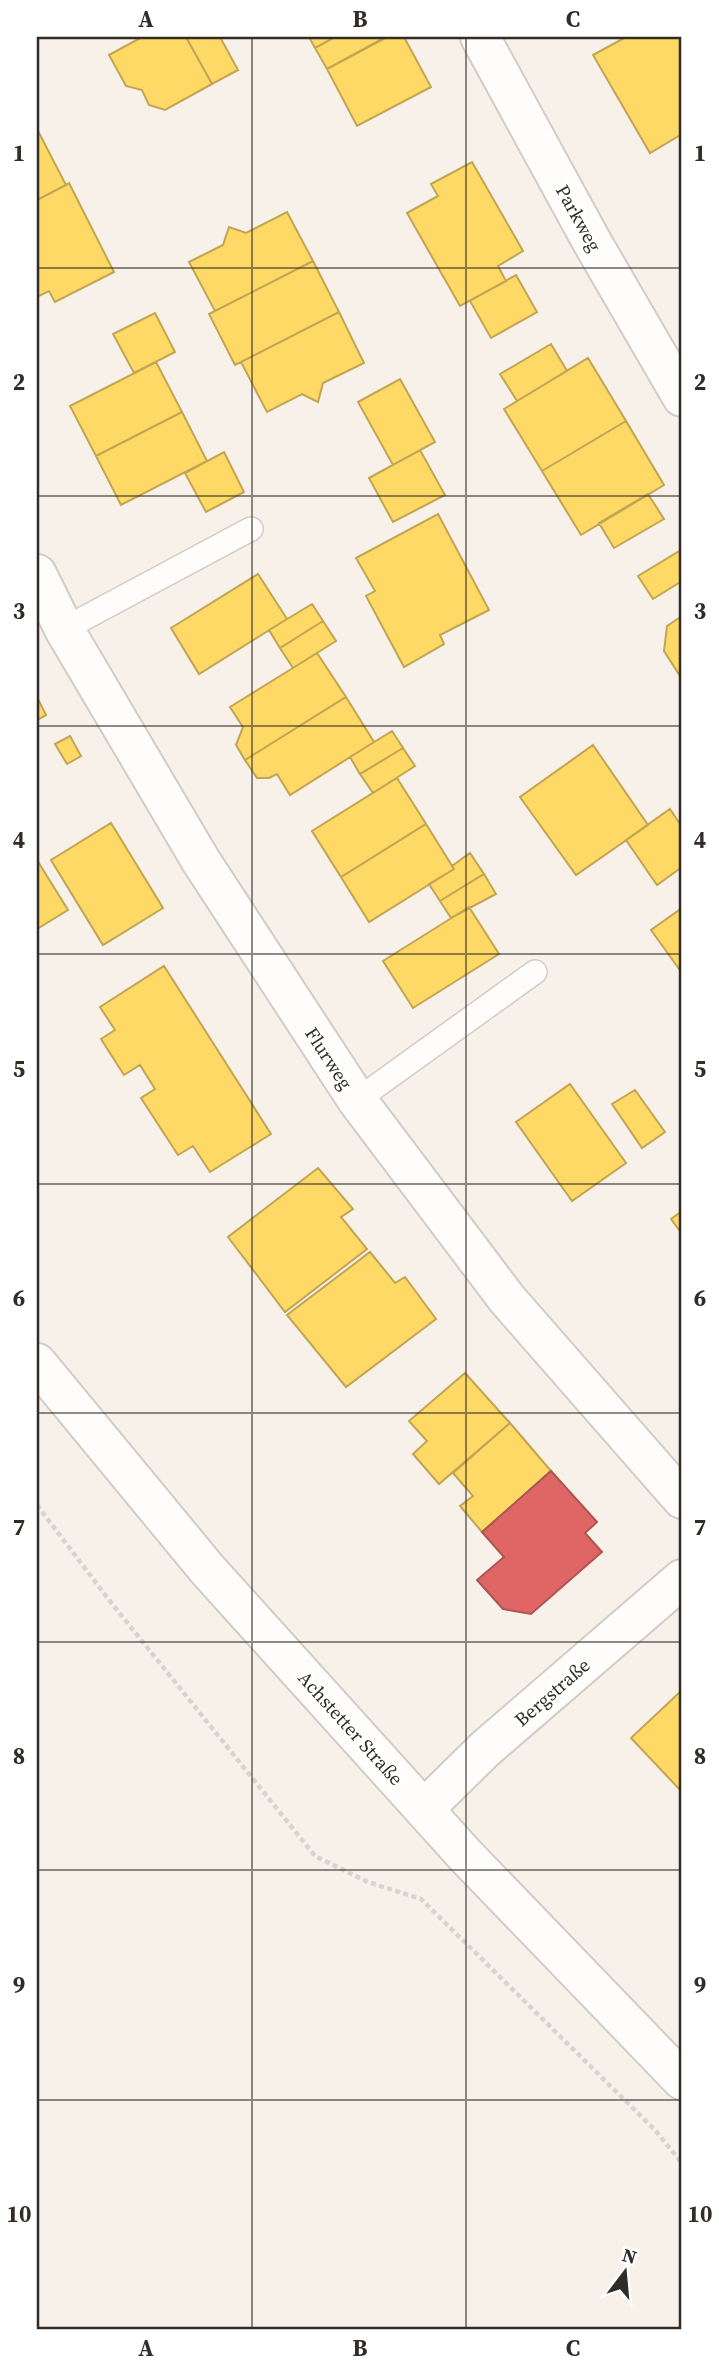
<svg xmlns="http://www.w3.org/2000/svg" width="719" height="2367" viewBox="0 0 719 2367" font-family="'Source Serif 4',serif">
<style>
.homes{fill:#ffd966;stroke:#c1a553;stroke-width:2}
.shops{fill:#e06666;stroke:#ac5553;stroke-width:2}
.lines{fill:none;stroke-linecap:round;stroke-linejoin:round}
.lane-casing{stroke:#d2ccc6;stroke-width:26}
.street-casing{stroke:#d2ccc6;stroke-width:42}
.secondary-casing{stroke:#d2ccc6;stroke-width:42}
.path{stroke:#d6d4d2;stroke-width:4.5;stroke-dasharray:5 3.5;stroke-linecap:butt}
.lane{stroke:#fefdfc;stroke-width:23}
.street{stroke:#fefdfc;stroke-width:38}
.secondary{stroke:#fefdfc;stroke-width:38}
.grid{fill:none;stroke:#312c27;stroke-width:2;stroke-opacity:0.55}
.labels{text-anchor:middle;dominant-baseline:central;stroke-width:7;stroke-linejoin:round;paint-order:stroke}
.street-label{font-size:19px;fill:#312c27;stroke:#fff}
.neatline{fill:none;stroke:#312c27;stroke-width:2.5}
.grid-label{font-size:23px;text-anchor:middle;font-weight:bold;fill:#312c27}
</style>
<rect width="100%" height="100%" fill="#f8f1e9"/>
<!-- homes -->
<path class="homes" d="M142,37H186L212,84L165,110L149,105L142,90L126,86L109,55Z
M186,37H220L238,70L212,84Z
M309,37H335L315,48Z
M335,37H383L384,38L327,69L315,48Z
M387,37H404L431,87L357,126L327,69Z
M626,37H682V134L650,153L593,55Z
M37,129L66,185L37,200Z
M472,162L523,251L498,266L506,281L460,306L407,213L438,196L431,184Z
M69,183L114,272L55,302L49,291L37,297V200Z
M287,212L313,261L215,311L189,262L223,245L229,227L246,233Z
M313,261L339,312L235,365L209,314Z
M516,275L537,312L491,338L470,301Z
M339,312L364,363L323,383L318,402L302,394L267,412L241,362Z
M155,313L175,352L134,373L113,334Z
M551,344L567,371L517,401L500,374Z
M588,358L626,421L542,471L504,409Z
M156,362L182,412L96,456L70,406Z
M400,379L435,442L393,465L358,402Z
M182,412L207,461L121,505L96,456Z
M626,421L664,485L581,535L542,471Z
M420,450L445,495L393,522L369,478Z
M224,452L244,492L206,512L185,473Z
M648,494L664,519L614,548L599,523Z
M438,514L489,610L440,635L444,644L404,667L366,596L375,591L356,558Z
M681,550L682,581L653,599L638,576Z
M258,574L287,619L199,674L171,628Z
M312,604L323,621L280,648L269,630Z
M682,616V679L664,651L667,626Z
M323,621L336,641L293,668L280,648Z
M317,653L346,697L245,760L236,745L243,727L230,707Z
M37,697L46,715L37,720Z
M346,697L374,742L290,795L277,774L269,778H257L245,760Z
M392,731L403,748L360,774L350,757Z
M70,736L81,756L67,764L55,744Z
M593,745L648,825L576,875L520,797Z
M403,748L415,766L373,793L360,774Z
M397,778L426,824L341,877L312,831Z
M670,809L682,827V867L657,885L626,840Z
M111,823L163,908L103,945L51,860Z
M426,824L454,869L369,922L341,877Z
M470,853L484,874L440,901L429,884L454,869L452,866Z
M37,860L68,910L37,929Z
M484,874L496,894L451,918L440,901Z
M469,907L499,954L413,1008L383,961Z
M682,908V973L651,930Z
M164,966L271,1134L210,1172L193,1146L178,1155L141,1098L155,1089L140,1065L124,1075L101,1039L115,1030L100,1007Z
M570,1084L626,1163L572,1201L516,1122Z
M635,1090L665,1132L642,1148L612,1104Z
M318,1168L353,1209L341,1217L367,1249L285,1312L228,1237Z
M682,1211V1234L671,1219Z
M370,1252L395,1283L405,1277L436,1319L346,1387L287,1315Z
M465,1373L510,1423L439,1484L413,1454L427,1441L409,1421Z
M510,1423L551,1471L482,1532L460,1506L473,1496L453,1473Z
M682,1690V1792L631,1738Z"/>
<!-- shops -->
<path class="shops" d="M551,1471L597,1522L585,1533L602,1552L531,1614L503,1609L477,1580L504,1557L482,1532Z"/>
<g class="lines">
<defs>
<path id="lane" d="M64,629L251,529
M357,1100L535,972"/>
<path id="street" d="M480,37L592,242L682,397
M37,574L64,629L201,861L357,1100L507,1299L682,1499
M424,1809L485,1749L682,1579"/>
<path id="secondary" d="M37,1363L207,1569L465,1855L682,2080"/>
</defs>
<!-- lane casing -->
<use href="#lane" class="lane-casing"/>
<!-- street casing -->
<use href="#street" class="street-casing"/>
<!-- secondary casing -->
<use href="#secondary" class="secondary-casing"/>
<!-- path -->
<path class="path" d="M37,1505L109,1600L315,1856L368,1882L421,1899L654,2129L682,2163"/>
<!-- lane -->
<use href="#lane" class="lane"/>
<!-- street -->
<use href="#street" class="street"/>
<!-- secondary -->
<use href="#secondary" class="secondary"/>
</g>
<!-- grid -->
<path class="grid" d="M252,37V2330M466,37V2330M37,268H682M37,496H682M37,726H682M37,954H682M37,1184H682M37,1413H682M37,1642H682M37,1870H682M37,2100H682"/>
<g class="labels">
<!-- street labels -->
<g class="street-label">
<text transform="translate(579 218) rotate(61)">Parkweg</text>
<text transform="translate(329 1058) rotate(57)">Flurweg</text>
<text transform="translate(552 1692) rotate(-41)">Bergstraße</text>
<text transform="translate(351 1728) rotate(48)">Achstetter Straße</text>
</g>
</g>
<!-- border -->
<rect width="719" height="2367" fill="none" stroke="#ffffff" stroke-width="77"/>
<!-- north arrow -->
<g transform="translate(625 2272) rotate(16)" stroke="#ffffff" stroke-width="5" paint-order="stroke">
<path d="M0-5L12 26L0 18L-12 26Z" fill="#312c27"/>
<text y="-10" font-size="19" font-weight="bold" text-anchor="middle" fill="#312c27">N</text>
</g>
<rect x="38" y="38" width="642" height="2290" class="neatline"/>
<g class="grid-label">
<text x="146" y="27">A</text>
<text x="360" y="27">B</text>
<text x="573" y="27">C</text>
<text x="19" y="161">1</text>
<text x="700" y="161">1</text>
<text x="19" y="390">2</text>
<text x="700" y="390">2</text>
<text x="19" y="619">3</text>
<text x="700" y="619">3</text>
<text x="19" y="848">4</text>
<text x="700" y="848">4</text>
<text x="19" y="1077">5</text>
<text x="700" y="1077">5</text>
<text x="19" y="1306">6</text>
<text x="700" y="1306">6</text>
<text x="19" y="1535">7</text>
<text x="700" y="1535">7</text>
<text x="19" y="1764">8</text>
<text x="700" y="1764">8</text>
<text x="19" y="1993">9</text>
<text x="700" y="1993">9</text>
<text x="19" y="2222">10</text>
<text x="700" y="2222">10</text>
<text x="146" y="2356">A</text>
<text x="360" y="2356">B</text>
<text x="573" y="2356">C</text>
</g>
</svg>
